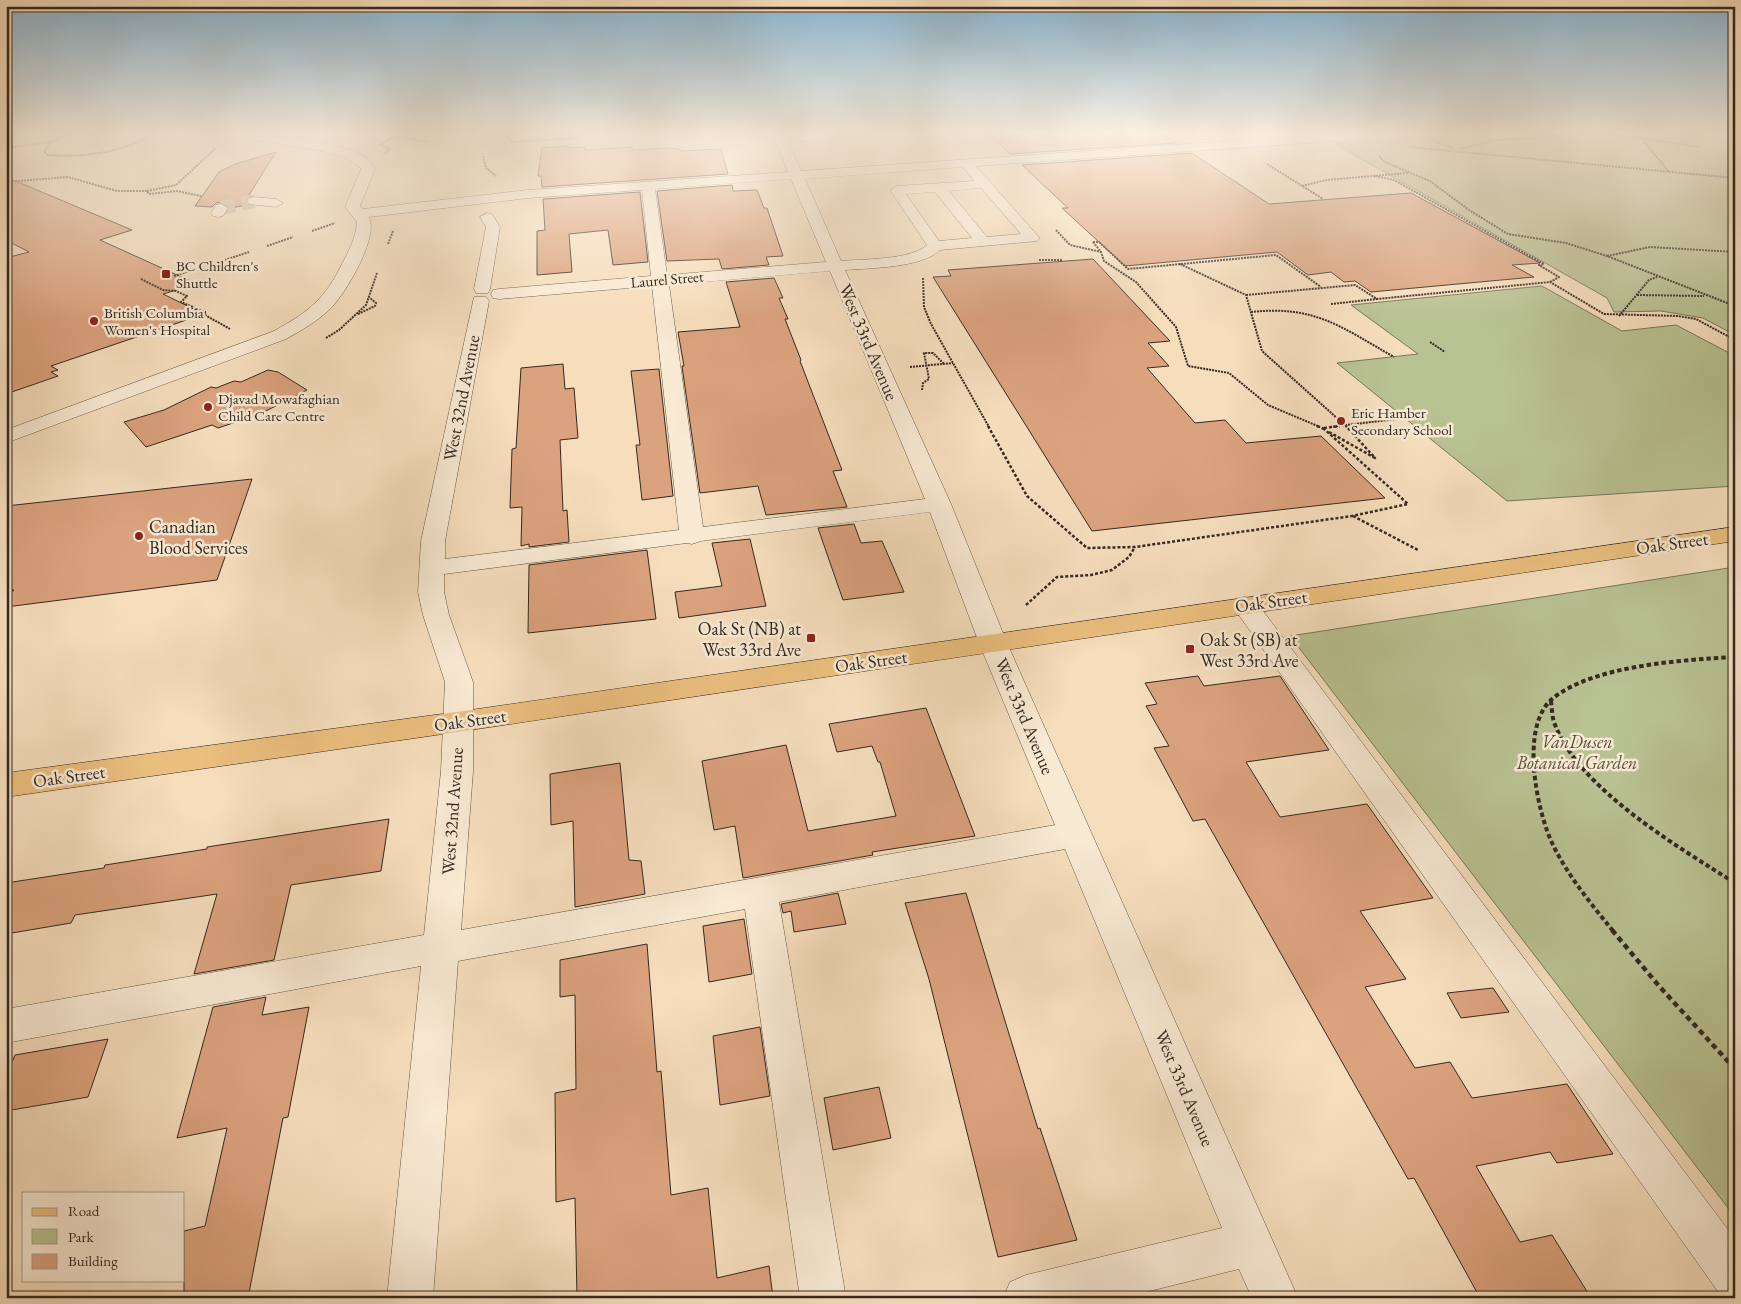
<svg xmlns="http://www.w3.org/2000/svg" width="1741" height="1304" viewBox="0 0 1741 1304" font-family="'EB Garamond',serif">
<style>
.green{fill:#b9c293;stroke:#76765a}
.building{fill:#dba27e;stroke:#342921}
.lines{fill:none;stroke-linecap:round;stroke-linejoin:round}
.minor-tunnel{stroke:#cfba9e;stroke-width:14;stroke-dasharray:14 7;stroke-linecap:butt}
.minor-casing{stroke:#645648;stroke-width:1}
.major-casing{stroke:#342921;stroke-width:1}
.path-far3{stroke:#342921;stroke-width:2;stroke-dasharray:2 1;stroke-linecap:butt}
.path-far2{stroke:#342921;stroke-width:2.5;stroke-dasharray:3 2;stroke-linecap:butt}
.path-far1{stroke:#342921;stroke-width:4;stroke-dasharray:4.5 3;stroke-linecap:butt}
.path{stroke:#342921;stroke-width:4.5;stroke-dasharray:5.5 4;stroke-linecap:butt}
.minor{fill:#f9ead4;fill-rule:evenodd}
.major{fill:#ebbf7e;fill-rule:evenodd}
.poi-dot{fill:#8f2418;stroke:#f9ead4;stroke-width:2}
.labels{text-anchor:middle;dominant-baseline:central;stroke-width:5;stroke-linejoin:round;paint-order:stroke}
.far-poi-label{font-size:15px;fill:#342921;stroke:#f9ead4;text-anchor:start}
.far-street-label{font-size:15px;fill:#342921;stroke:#f9ead4}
.street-label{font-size:18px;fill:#342921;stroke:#f9ead4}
.poi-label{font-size:18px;fill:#342921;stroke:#f9ead4;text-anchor:start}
.park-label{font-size:18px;font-style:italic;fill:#554f3e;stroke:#f9ead4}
</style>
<rect width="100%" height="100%" fill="#f6debd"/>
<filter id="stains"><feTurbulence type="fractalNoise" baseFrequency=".004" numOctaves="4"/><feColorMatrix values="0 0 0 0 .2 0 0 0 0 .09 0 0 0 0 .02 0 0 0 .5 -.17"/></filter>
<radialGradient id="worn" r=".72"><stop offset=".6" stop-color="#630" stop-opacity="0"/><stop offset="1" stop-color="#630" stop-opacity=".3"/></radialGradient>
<!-- green -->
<path class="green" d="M1486,133H1700L1735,146V335L1703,318L1661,311L1614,312L1607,298L1335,144Z
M1542,286L1622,331L1676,325L1735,356V486L1507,501L1337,363L1418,354L1351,305Z
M1735,567V1217L1290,636Z"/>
<!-- building -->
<path class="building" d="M987,133H1162L1177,143L1010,154Z
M568,146L567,148L585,147V150L632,147V150L667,148L680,149V151L721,149L728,174L542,187L541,176H538L542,148Z
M276,152L242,206L230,208L221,202L216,203L212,207L195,206L219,172L235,164Z
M1192,153L1269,204L1411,193L1540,263L1512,265L1534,277L1371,292L1355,281L1344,282L1331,272L1308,275L1277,252L1125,266L1062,208H1068L1022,165Z
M6,177L132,230L100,240L197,284L163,294L204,314L51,366L58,370L51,372L58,376L6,394V258L29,252L6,240Z
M732,185L733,191L757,190L764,208H767L783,256L766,257L769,265L722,269L719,259L667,261L657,191Z
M640,192L648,262L613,265L608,230L569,234L572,272L537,275V231L545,230L543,199Z
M1093,259L1170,341L1148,343L1169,366L1147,368L1195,423L1225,420L1246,443L1321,436L1385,498L1092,531L933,277L951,276L948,270Z
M774,278L783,298H779L788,319H785L801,360L800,361L842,470L833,471L847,507L766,515L758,486L700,493L682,366H684L678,332L740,327L726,282Z
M563,364L565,389L574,388L578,438L560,440L563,511L567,510L569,542L529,547V544L521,546L522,507L510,508L512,449L516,448L521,368Z
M659,369L673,496L642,500L636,445H640L631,371Z
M268,370L278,372L307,390L260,414L218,428L212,425L146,447L124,422L164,410L211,387L216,388L234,381L241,382Z
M252,479L217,580L6,607V506Z
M854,524L861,543L882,541L904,592L843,600L818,528Z
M750,539L766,606L679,618L675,592L722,586L712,543Z
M647,550L656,619L528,633L529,565Z
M1198,676L1204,686L1280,676L1329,750L1246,762L1280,817L1367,804L1433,898L1360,911L1406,979L1365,987L1415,1068L1450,1062L1472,1098L1567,1084L1613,1154L1557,1163L1550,1152L1476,1166L1520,1242L1552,1235L1591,1298H1480L1414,1178L1408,1179L1205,819L1193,821L1154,748L1169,746L1146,706L1157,704L1145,683Z
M926,708L975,836L872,852L873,855L743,878L735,826L714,830L702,761L786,745L808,831L896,816L880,762H878L872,746L837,752L829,724Z
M620,763L629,860L641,861L645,894L575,907L573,821L551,825L550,774Z
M389,819L381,871L291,885L274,960L194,974L217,894L75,915L71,923L6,934V883L104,868L105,865L207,849V847Z
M838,893L846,924L794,932L791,911L783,913L781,904Z
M966,893L1038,1129L1040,1128L1077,1240L998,1257L929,979L905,903Z
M744,919L752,974L709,982L703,926Z
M647,944L657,1072L661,1071L671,1195L708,1188L717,1278L769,1266L773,1298H577L575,1198L556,1202L555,1093L576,1089L575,995L560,997V960Z
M1493,988L1509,1012L1461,1018L1447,993Z
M266,997L262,1015L309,1007L288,1117L283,1118L248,1298H184V1231L205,1226L227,1128L177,1138L213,1007Z
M760,1027L770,1096L720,1105L713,1036Z
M108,1039L88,1097L6,1111V1076L15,1055Z
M879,1087L891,1138L833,1150L824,1098Z"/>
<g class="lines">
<!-- minor-tunnel -->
<path class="minor-tunnel" d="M221,208L254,201"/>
<defs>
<path id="minor" d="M226,133C259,133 338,140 365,157C369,160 372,165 375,169L360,206L363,209L528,190L788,172L772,133H784L785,135L880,133L874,137L788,142L801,171L1342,133H1400L1394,137L976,166L1037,235L1040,238L1037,241L940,250C922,268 870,268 845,270L951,504L1007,643L1298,1298H1252L1239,1269L1121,1298H1003L1010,1282L1026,1275L1222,1228L1065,849L779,902L846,1298H800L745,909L458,961L433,1298H387L421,966L6,1043V1009L424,935L441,771L445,682L423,615L418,592L421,541L474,297H486L489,301L445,541V559L679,530L652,286L499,299L493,298L491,294L493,290L499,289L651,276L642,190L528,198L369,217C379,237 346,293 331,308C318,321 302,330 286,339L6,443V430L274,331C310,311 325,299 343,262C350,249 356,236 357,222L345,207L361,169C347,147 256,143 228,136ZM963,167L974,181L897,186L890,190L927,245C912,260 862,259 841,261L805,179ZM791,179L826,262L667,275L655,189ZM981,188L1021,234L987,237L949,191ZM935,192L972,238L939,241L906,194ZM830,271L925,499L703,527L669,285ZM930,512L979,643L1055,825L461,930L473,771V682L449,615L444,592V574L687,543L692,544L701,541Z
M1712,133L1735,135V143L1714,136Z
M254,197L276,199L283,203L276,207L249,204L247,201L249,198Z
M221,204L228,208L223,216L218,217L213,216L211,213L216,205Z
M487,213L492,214L500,227L490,289L488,293H476L474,289L486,227L480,217Z
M1245,597L1254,599L1735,1239V1298L1719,1293L1236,611L1232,605L1236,599Z"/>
<path id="major" d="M1735,527V541L457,732L6,797V773L457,712Z"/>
</defs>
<!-- minor casing -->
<use href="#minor" class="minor-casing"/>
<!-- major casing -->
<use href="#major" class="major-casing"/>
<!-- path-far3 -->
<path class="path-far3" d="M416,133L402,137L429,142
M1527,133L1541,137L1614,134L1700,147
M1637,133L1669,172
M507,137L512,142L577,138
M1428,138L1454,149
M50,142L44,152L48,155C86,158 123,152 156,133
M1409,147L1735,178
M6,148L50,142L72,133
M1460,149L1495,140L1537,138
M385,154L389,149L380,145L395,136L387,133
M483,156L486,168L496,176
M1379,156L1385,162L1430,181L1469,210L1508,234L1566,243L1607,256L1735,306
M1267,164L1323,199
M1375,176L1394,180L1544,264L1539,265L1559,277L1550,282
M6,182L68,177L117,191H147L149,194L177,191L201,196
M1302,186L1326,180L1409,173
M147,191L176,185L216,148
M1056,230L1070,245L1101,252
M312,231L335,223
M1093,242L1101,252L1104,261L1136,282L1176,327L1188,366L1229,373L1268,405L1320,427
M1093,242H1099L1128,269L1276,255L1321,287
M388,244L393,231
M267,246L293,237
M1607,256L1650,247L1735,252
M1039,260H1063
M216,263L249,252
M1180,264L1246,295L1262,351L1347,427
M174,276L195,269
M923,278L924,307L931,324L989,427
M141,279L163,290L176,291L187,296L181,302L205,312V315L230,329
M1246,295L1355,285L1377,299L1550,282L1604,314L1678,316L1696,319L1735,340
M1637,295L1704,296
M1331,304L1377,299
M1251,312C1315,305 1341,327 1394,357
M358,314L375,306L376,303L369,297
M1619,316L1649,280L1657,277
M326,338L339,330L366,305L377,273
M1430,342L1445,352
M910,367L953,363
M922,390L923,383L929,379L924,353H933L944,364
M1330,427L1405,418"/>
<!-- path-far2 -->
<path class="path-far2" d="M988,426L1027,496L1087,548L1135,547L1352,516L1408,504L1323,428
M1317,426L1324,429
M1324,428L1340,426
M1329,432L1375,458L1346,426
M1353,516L1418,550
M6,600L14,588
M1026,605L1057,577L1091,575L1112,570L1129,557L1135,547"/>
<!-- path-far1 -->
<path class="path-far1" d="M1551,701C1552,709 1552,720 1556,727C1581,790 1680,848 1735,883
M1613,931C1592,905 1569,877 1554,847C1537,814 1519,727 1552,699C1593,665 1683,660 1735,657"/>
<!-- path -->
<path class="path" d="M1612,930L1659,986L1735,1069"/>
<!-- minor -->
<use href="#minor" class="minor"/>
<!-- major -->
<use href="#major" class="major"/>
</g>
<!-- sky -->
<linearGradient id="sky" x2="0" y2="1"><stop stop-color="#8ab7d4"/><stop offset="0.42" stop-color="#fbf0e1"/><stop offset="1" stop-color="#fbf0e1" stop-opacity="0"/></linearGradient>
<rect width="1741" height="316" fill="url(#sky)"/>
<!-- markers -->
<g class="poi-dot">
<rect x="161" y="269" width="10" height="10" rx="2.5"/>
<circle cx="94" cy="321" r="5"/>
<circle cx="208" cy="407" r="5"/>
<circle cx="1341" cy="421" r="5"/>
<circle cx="139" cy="536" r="5"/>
<rect x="806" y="633" width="10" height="10" rx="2.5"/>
<rect x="1185" y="644" width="10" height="10" rx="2.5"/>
</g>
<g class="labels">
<!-- far-poi labels -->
<g class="far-poi-label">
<text x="176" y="265">BC Children's<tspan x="176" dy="17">Shuttle</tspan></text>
<text x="104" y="312">British Columbia<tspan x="104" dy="17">Women's Hospital</tspan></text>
<text x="218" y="398">Djavad Mowafaghian<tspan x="218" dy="17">Child Care Centre</tspan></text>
<text x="1351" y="412">Eric Hamber<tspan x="1351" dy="17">Secondary School</tspan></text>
</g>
<!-- far-street labels -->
<g class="far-street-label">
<text transform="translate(667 279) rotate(-5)">Laurel Street</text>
</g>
<!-- street labels -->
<g class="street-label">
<text transform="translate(869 342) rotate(67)">West 33rd Avenue</text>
<text transform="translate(461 398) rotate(-79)">West 32nd Avenue</text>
<text transform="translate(1672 543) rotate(-8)">Oak Street</text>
<text transform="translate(1271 601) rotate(-8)">Oak Street</text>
<text transform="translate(871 661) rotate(-8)">Oak Street</text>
<text transform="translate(1025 716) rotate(67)">West 33rd Avenue</text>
<text transform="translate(470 720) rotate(-8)">Oak Street</text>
<text transform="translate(69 776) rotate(-8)">Oak Street</text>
<text transform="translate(452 811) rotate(-86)">West 32nd Avenue</text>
<text transform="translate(1185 1088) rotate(67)">West 33rd Avenue</text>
</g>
<!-- poi labels -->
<g class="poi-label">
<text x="149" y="526">Canadian<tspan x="149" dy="21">Blood Services</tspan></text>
<text x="801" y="628" text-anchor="end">Oak St (NB) at<tspan x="801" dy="21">West 33rd Ave</tspan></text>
<text x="1200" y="639">Oak St (SB) at<tspan x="1200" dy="21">West 33rd Ave</tspan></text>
</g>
<!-- park labels -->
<g class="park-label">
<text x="1577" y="741">VanDusen<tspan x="1577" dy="21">Botanical Garden</tspan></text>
</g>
</g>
<!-- margin -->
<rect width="1741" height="1304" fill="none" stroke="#f6debd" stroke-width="25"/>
<rect x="8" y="8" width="1726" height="1289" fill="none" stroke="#342921" stroke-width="2.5"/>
<rect x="12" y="12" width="1716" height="1279" fill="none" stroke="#342921"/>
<!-- legend -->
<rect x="22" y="1192" width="162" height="90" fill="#f9ead4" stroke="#aa9d8c"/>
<rect x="32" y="1208" width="25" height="8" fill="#ebbf7e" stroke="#aa9d8c"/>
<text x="68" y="1216" font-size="15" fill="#342921">Road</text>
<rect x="32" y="1229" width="25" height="15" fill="#b9c293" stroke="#aa9d8c"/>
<text x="68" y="1242" font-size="15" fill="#342921">Park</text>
<rect x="32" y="1254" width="25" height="15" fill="#dba27e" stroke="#aa9d8c"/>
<text x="68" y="1266" font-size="15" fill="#342921">Building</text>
<rect width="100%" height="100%" filter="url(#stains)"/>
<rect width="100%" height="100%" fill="url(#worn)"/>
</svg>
